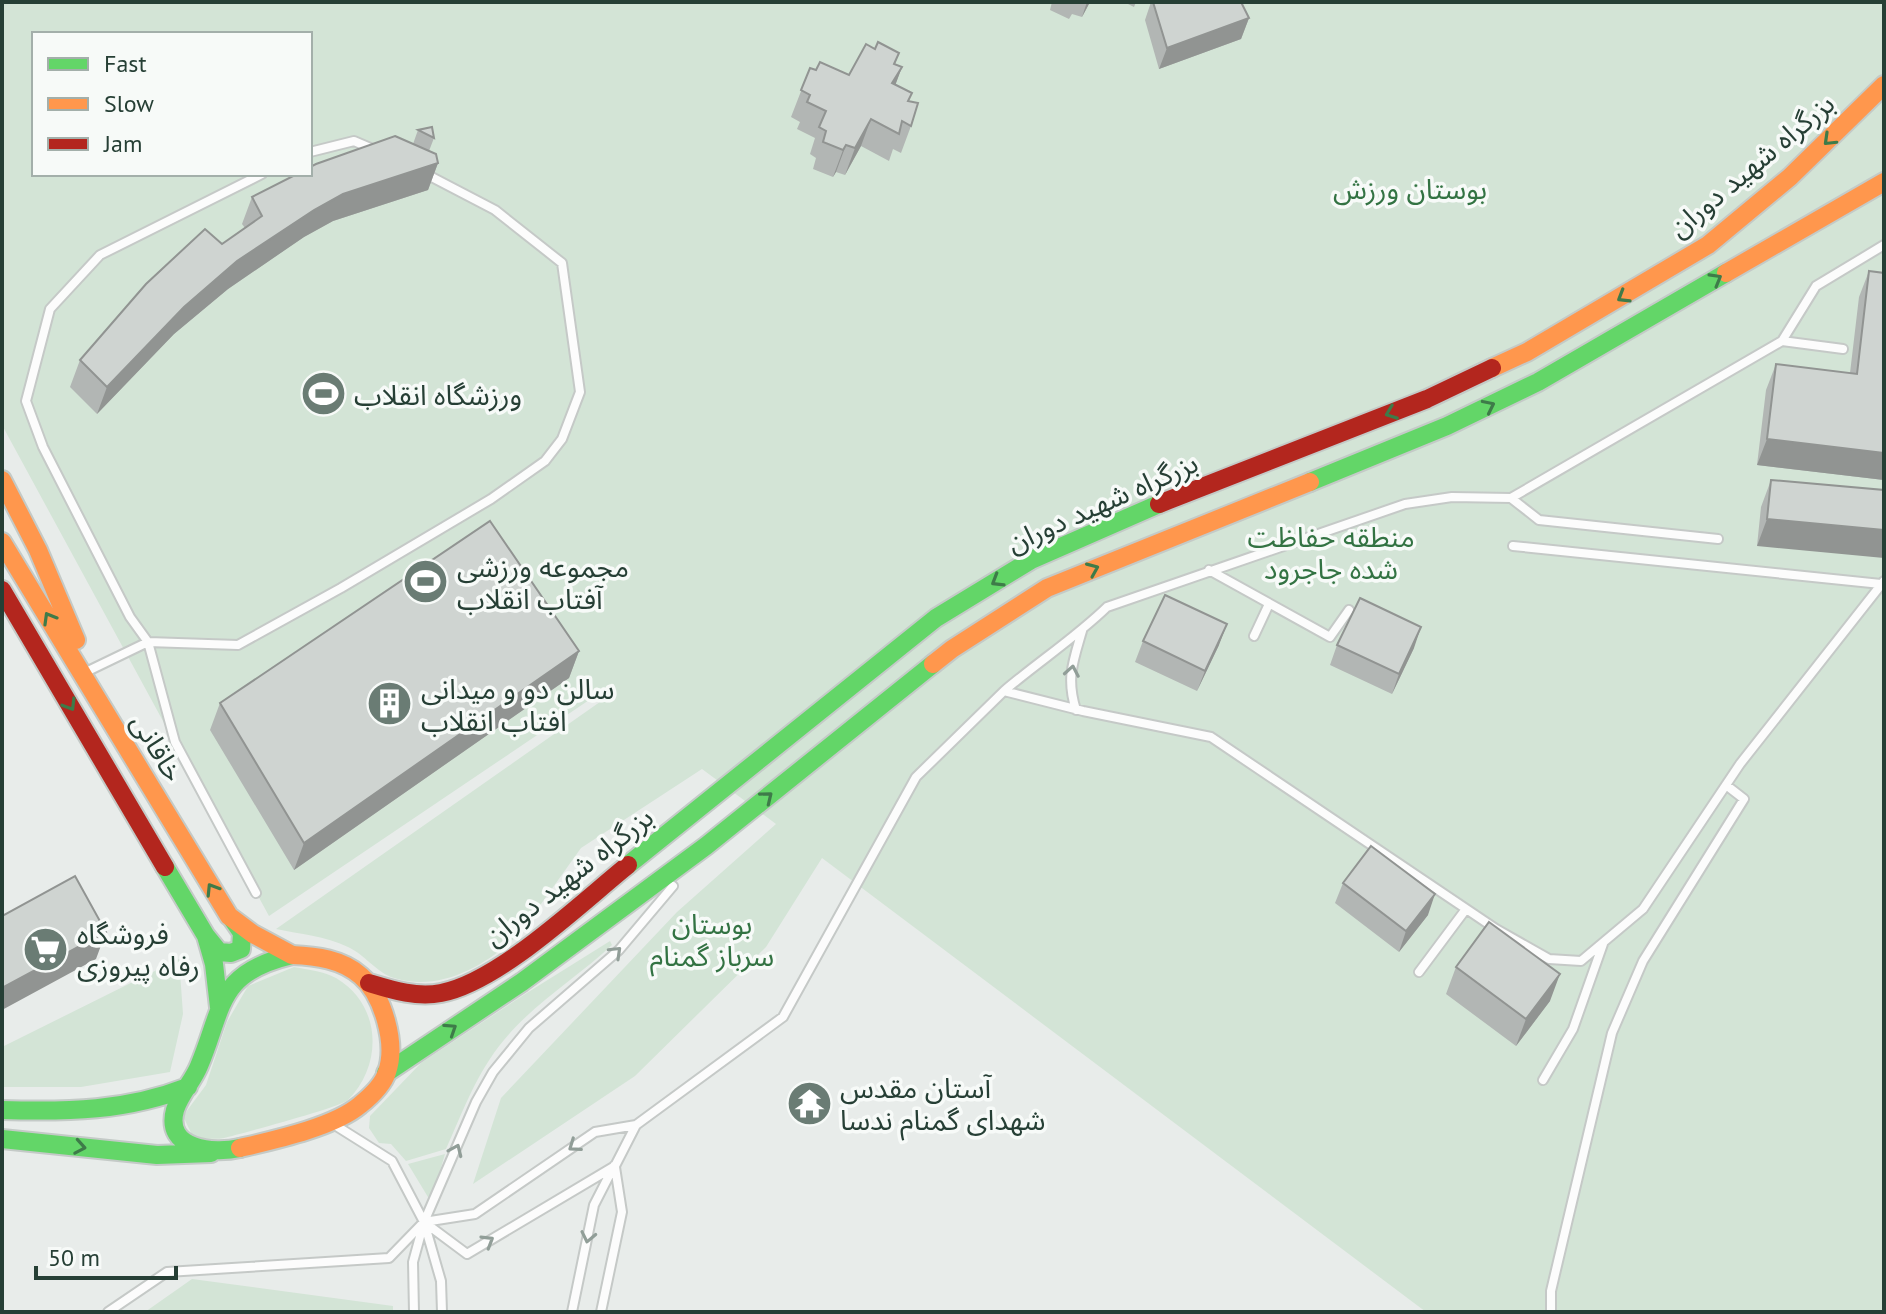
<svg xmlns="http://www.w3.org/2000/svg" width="1886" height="1314" viewBox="0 0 1886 1314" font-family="'PT Sans','Noto Sans Arabic',sans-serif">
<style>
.green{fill:#d3e4d6;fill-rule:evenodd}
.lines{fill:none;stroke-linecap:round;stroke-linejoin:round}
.lane-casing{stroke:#c5c9c7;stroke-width:12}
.fast-casing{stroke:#c4cac7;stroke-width:22}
.slow-casing{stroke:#c4cac7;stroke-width:22}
.jam-casing{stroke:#c4cac7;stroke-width:22}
.lane{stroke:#fcfcfc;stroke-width:8}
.fast{stroke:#63d668;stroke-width:18}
.slow{stroke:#ff974d;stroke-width:18}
.jam{stroke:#b3261e;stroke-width:18}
.wall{fill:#b2b6b4}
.shaded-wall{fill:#919492}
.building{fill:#cfd4d1;stroke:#919492;stroke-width:2}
.oneway{stroke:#3e7b49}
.oneway2{stroke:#919e98}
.labels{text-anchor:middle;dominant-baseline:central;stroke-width:7;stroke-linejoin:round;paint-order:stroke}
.street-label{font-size:28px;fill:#263f35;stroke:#f7faf8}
.park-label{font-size:28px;fill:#337343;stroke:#f7faf8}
.poi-label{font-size:28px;fill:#263f35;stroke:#f7faf8;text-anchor:start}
</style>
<rect width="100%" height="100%" fill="#e8ecea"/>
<!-- green -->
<path class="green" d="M2,2H1884V1312H1426L822,858L766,947L635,1076L473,1184L501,1098L677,912L776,824L702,769L581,848L521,932C489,964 441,993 394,978C377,973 364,954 348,947C325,936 300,934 276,929L607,697L601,692L269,916L2,425ZM34,34H310V174H34Z
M610,941L612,945C578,977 533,1004 504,1040C477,1072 463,1111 446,1149L406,1161L391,1144L379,1143L369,1128L370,1116L421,1063L522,996Z
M179,959L183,1014L170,1072L81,1087H2V1047Z
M294,967C309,970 323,971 336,978C382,1005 383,1065 348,1100C341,1107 240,1134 224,1138C214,1140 203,1138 193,1137L183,1116L206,1085L227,1022L248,986Z
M445,1154L431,1202L408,1164Z
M192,1279L393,1306V1312H145Z"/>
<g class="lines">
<defs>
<path id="lane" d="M310,152L354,141L375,150
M1782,341L1843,349
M1511,498L1539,520L1718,539
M1513,546L1881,584
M1209,570L1330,637L1349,610
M1254,636L1269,604
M90,670L148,642L238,645L341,588L491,499L545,461L562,439L580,392L562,263L495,210L424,173
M1004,691C1038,662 1075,638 1107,607L1405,504L1452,497L1511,498L1782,341L1816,286L1884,245
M1076,710C1066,678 1073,662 1082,631
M256,893L175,742L148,642L130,617L43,447L26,401L50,309L100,255L262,174
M1419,972L1466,909
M1543,1080L1573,1029L1603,944
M636,1125L783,1017L916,777L1004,691L1083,711L1211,737L1496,929L1549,959L1581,961L1643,909L1740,764L1884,581
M338,1127L392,1161L424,1222L441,1281L442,1312
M108,1312L167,1272L389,1258L424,1222L475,1214L595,1132L636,1125L615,1166L467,1254L424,1222
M414,1312L413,1262L424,1222L476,1102L493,1072L529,1028L619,950L673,886
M572,1312L594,1205L614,1166
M601,1312L622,1212L615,1167
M1551,1312V1291L1612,1033L1643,961L1744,799L1726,785"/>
<path id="fast" d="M1310,482L1447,426L1538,382L1726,273
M628,865L936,618L1031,560L1159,504
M165,867L206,936L214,964L219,1007
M206,936L219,952L231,953L241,949L242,933L233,920
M386,1073L522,982L706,846L933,664
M2,1110C67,1112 127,1111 188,1087
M2,1139L157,1155L211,1153
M240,1148C214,1154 164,1150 175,1110C180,1094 193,1081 199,1066C224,1007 216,973 292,955"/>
<path id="slow" d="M1726,273L1884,182
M1492,368L1527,352L1708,245L1790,177L1884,85
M2,480L38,550L76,640
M2,542L229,916L253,934L292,955
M933,664L952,649L1047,588L1310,482
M240,1148C274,1140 334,1127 360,1105C370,1097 383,1085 387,1072C397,1044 383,995 361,976C342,959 316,956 292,955"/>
<path id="jam" d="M1159,504L1427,399L1492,368
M2,590L165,867
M369,983C392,990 417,998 441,993C499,982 581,903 628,865"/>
</defs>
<!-- lane casing -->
<use href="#lane" class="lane-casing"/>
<!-- fast casing -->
<use href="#fast" class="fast-casing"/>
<!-- slow casing -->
<use href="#slow" class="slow-casing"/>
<!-- jam casing -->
<use href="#jam" class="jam-casing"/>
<!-- lane -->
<use href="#lane" class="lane"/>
<!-- fast -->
<use href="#fast" class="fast"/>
<!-- slow -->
<use href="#slow" class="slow"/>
<!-- jam -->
<use href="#jam" class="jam"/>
</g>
<!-- wall -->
<path class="wall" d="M1052,2H1090L1082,17L1072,14L1069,19L1050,10Z
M1124,2H1136L1134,7Z
M1151,2H1241L1249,18L1241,39L1159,69L1145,20Z
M899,53L895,64L902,67L895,85L909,101L911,126L901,153L893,149L889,161L861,146L845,175L836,172L833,177L813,169L816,158L810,154L815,138L797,129L800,122L791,117L810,68L816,70L849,75Z
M418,130L434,138L429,151L438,163L428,190L333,221L304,237L228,289L174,334L97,414L70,387L80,360L222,244L245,228L242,224L252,197L413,144Z
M1869,271L1884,480L1757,465L1766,390L1776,364L1850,373L1859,297Z
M1771,480L1884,490L1757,546L1761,507Z
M1143,641L1219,645L1197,691L1135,662Z
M1337,645L1414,648L1392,694L1330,665Z
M579,651L569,678L294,870L210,730L220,703Z
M1343,883L1428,915L1399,952L1335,903Z
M1456,967L1550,1001L1516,1046L1446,994Z"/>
<!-- shaded-wall -->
<path class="shaded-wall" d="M1087,2H1090L1082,17Z
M1249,18L1241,39L1159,69L1167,48Z
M902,67L892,94V83Z
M871,119L861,146L845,175L855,148Z
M846,145L836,172L833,177L843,150Z
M438,163L428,190L333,221L304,237L228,289L174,334L97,414L107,387L184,307L237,261L314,210L343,194Z
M1767,439L1884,453V480L1757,465Z
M1767,519L1884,530V558L1757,546Z
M1227,624L1219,645L1197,691L1205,671Z
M1421,627L1414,648L1392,694L1399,674Z
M579,651L569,678L294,870L304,843Z
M1435,894L1428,915L1399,952L1406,931Z
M106,932L96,959L2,1010V988Z
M1560,974L1550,1001L1516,1046L1526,1019Z"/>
<!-- building -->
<path class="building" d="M1153,2H1241L1249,18L1167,48Z
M878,42L899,53L894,64L902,67L892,83L912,93L908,101L918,103L911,126L902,121L899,134L871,119L855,148L846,145L843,150L823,142L826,131L819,127L826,111L807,102L810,95L801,90L810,68L816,70L820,62L849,75L866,44L875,49Z
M432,127L434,138L418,130Z
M395,136L436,154L438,163L343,194L314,210L237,261L184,307L107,387L80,360L146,284L205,229L222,244L262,216L252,197L297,174H310V167L316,164Z
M1869,271L1884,273V453L1767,439L1776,364L1857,374Z
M1771,480L1884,490V530L1767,519Z
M490,521L579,651L304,843L220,703Z
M1165,595L1227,624L1205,671L1143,641Z
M1360,598L1421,627L1399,674L1337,645Z
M1371,846L1435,894L1406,931L1343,883Z
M75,876L106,932L2,988V916Z
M1489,922L1560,974L1526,1019L1456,967Z"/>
<!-- one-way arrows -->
<defs><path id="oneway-chevron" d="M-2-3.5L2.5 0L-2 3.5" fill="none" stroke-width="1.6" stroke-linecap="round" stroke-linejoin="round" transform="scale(2)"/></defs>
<g class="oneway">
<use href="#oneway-chevron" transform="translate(1829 140) rotate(136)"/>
<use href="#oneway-chevron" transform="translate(1716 279) rotate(-30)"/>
<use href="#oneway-chevron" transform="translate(1623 297) rotate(149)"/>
<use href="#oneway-chevron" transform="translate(1489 406) rotate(-26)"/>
<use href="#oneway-chevron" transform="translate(1391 413) rotate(159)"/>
<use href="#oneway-chevron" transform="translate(1093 569) rotate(-23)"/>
<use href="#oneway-chevron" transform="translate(997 581) rotate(149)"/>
<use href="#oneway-chevron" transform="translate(49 618) rotate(-120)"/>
<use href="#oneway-chevron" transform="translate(70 705) rotate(59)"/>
<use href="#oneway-chevron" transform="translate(767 797) rotate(-39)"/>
<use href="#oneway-chevron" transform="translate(212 889) rotate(-122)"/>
<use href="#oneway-chevron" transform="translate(451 1029) rotate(-33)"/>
<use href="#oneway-chevron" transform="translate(80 1147) rotate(10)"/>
</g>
<g class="oneway2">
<use href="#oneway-chevron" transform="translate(1072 671) rotate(-80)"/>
<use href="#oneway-chevron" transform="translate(616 952) rotate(-44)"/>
<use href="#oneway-chevron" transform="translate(574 1146) rotate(145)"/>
<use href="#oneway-chevron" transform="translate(456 1150) rotate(-66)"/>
<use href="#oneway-chevron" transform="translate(588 1237) rotate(102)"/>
<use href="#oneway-chevron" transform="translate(488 1241) rotate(-31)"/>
</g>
<!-- icons -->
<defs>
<symbol id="stadium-disc" viewBox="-11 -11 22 22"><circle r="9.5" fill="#6a7c74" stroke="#f7faf8"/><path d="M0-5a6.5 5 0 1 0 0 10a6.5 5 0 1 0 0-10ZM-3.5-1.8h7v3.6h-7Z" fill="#fff"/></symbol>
<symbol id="building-disc" viewBox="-11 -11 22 22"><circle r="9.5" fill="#6a7c74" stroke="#f7faf8"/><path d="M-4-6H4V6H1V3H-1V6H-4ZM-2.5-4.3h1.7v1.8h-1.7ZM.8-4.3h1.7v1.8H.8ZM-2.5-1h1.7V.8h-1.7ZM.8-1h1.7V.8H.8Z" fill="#fff"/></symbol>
<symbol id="supermarket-disc" viewBox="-11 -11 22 22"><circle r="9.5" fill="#6a7c74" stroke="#f7faf8"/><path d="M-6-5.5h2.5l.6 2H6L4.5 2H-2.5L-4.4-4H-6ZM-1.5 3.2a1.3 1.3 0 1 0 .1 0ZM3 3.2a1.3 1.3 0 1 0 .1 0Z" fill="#fff"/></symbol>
<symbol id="temple-disc" viewBox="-11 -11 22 22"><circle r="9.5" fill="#6a7c74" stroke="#f7faf8"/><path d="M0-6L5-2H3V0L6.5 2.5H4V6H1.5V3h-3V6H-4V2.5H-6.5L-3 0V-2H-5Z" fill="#fff"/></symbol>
</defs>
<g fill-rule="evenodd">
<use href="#stadium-disc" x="298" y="368" width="51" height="51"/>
<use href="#stadium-disc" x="400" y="556" width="51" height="51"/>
<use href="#building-disc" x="364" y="678" width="51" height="51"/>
<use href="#supermarket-disc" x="20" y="924" width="51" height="51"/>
<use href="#temple-disc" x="784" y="1078" width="51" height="51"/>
</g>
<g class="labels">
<!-- street labels -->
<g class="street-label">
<text transform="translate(1751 165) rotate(-40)">بزرگراه شهید دوران</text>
<text transform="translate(1102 502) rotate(-24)">بزرگراه شهید دوران</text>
<text transform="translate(158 747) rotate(59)">خاقانی</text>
<text transform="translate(568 876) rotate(-38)">بزرگراه شهید دوران</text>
</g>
<!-- park labels -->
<g class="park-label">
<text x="1410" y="188">بوستان ورزش</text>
<text x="1331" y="536">منطقه حفاظت<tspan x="1331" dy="32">شده جاجرود</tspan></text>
<text x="712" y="923">بوستان<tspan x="712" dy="32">سرباز گمنام</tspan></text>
</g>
<!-- poi labels -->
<g class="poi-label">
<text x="354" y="394">ورزشگاه انقلاب</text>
<text x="457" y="566">مجموعه ورزشی<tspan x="457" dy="32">آفتاب انقلاب</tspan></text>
<text x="421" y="688">سالن دو و میدانی<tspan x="421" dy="32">افتاب انقلاب</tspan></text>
<text x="77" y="933">فروشگاه<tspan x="77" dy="32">رفاه پیروزی</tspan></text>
<text x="840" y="1087">آستان مقدس<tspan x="840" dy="32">شهدای گمنام ندسا</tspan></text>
</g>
</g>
<!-- border -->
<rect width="1886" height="1314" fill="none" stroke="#263f35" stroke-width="8"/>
<!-- legend -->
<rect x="32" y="32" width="280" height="144" fill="#f7faf8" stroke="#a3afaa" stroke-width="2"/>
<rect x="48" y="58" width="40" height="12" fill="#63d668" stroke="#a3afaa" stroke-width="2"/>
<text x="104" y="72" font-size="24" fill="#263f35">Fast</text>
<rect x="48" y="98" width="40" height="12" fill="#ff974d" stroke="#a3afaa" stroke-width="2"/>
<text x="104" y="112" font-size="24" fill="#263f35">Slow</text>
<rect x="48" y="138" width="40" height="12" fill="#b3261e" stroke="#a3afaa" stroke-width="2"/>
<text x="104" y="152" font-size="24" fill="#263f35">Jam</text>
<!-- scale -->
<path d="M36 1266v12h140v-12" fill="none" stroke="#263f35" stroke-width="4"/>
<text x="48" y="1266" font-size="24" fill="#263f35" stroke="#f7faf8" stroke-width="6" paint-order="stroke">50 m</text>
</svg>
